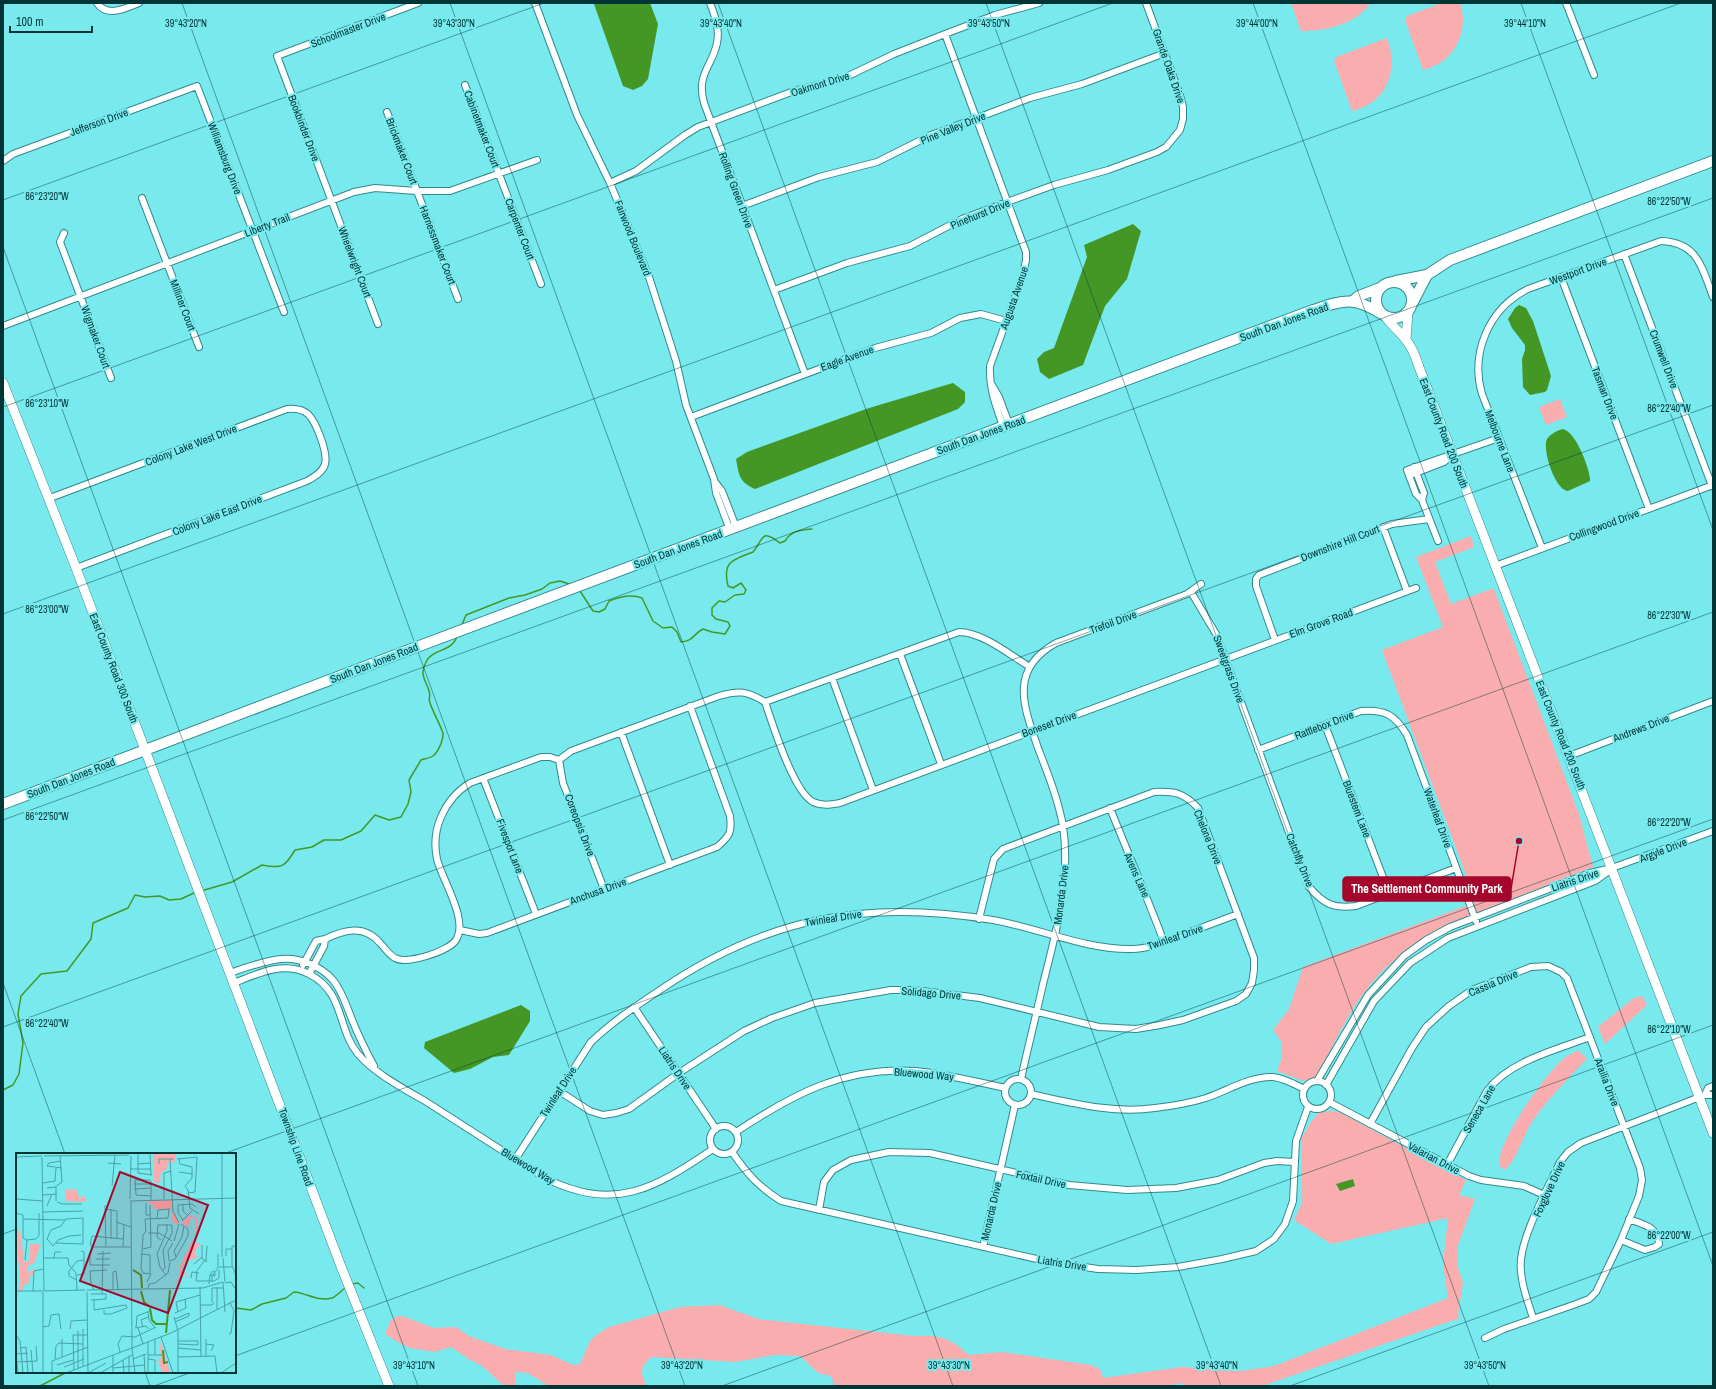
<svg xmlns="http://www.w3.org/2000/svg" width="1716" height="1389" viewBox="0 0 1716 1389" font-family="'Archivo Narrow',sans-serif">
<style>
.green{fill:#faadae}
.water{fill:#449725}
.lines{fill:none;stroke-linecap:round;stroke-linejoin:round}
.stream{stroke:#449725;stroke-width:1.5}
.street-casing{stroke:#308a8d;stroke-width:8}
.secondary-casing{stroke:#308a8d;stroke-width:10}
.primary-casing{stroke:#308a8d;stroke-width:12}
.street{stroke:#fff;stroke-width:6}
.secondary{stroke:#fff;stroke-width:9}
.primary{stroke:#fff;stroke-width:10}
.ticks{fill:none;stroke:#003537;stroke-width:1;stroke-opacity:0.45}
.labels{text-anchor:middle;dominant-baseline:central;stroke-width:4;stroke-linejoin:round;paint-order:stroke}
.street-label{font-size:11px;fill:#003537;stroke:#78eaee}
.inset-river{fill:none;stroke:#449725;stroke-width:2}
.inset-road{fill:none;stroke:#48a2a5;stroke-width:1}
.view{fill:#a4062c;fill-opacity:0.15;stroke:#a4062c;stroke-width:2}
.inset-edge{fill:none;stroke:#003537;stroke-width:2}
.ticks-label{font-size:10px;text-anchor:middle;fill:#003537;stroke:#78eaee;stroke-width:4;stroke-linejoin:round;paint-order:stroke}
.leader{fill:none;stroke:#a4062c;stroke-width:1.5}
.callout-dot{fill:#a4062c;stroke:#78eaee;stroke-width:1.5}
.callout{fill:#a4062c;stroke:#a4062c;stroke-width:1.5}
.callout-label{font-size:12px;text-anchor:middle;font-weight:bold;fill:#fff}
</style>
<rect width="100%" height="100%" fill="#78eaee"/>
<!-- green -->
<path class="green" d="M1291,3H1371C1354,25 1327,31 1301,31Z
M1442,3H1460C1470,32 1453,64 1423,70L1405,20L1407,16Z
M1387,38C1399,70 1387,103 1352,111L1334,61L1336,57Z
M1560,399L1567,417L1546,425L1539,407Z
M1471,536L1474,547L1435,562L1451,604L1491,589H1494L1579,814L1593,867L1450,924C1420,939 1391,959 1370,985C1348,1012 1332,1048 1316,1078L1303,1081L1277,1071L1282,1057L1281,1041L1273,1030L1289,1009L1303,967L1476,902L1382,650L1443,627L1416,557Z
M1642,996L1647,1005L1605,1044L1598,1027L1634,998Z
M1578,1050L1587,1059C1567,1079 1548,1099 1532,1122C1522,1138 1518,1157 1505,1170L1499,1166C1497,1141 1544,1077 1562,1060C1566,1056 1573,1053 1578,1050Z
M1329,1111L1339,1112L1466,1180L1459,1195L1475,1199L1458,1245L1457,1264L1463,1283L1458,1314L1460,1318L1262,1386H1185L1182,1383L1163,1386H835L831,1376L818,1373L800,1356L775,1355L735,1362L651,1357L643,1366L642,1374L646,1386L547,1385L528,1373L515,1372V1386H504L482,1366L467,1358L451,1347L435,1352L410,1348L403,1345L385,1334L391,1320L398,1316H402L434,1328L456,1327L469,1336L505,1349L551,1355L573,1365L580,1364L590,1341L596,1335L609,1327L680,1307L720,1305L758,1319L914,1336C939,1335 949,1337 969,1355L1002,1352L1091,1365L1100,1369L1103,1378L1182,1367L1241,1371L1274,1366L1448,1298L1443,1264L1448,1218L1331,1244L1294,1220L1301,1205L1302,1173L1301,1139L1309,1125L1318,1113Z"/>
<!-- water -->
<path class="water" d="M650,3L658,24L648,79L642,86L633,90L623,86L594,4Z
M1133,224L1141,231L1127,279L1105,306L1083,365L1049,379L1040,372L1037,359L1044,352L1054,348L1087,257L1084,245Z
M1519,305L1526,308L1533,321L1551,376L1547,390L1545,392L1530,395L1523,387L1522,359L1525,350V345L1512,328L1508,319L1515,308Z
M953,383L965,392V402L958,409L755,489C739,482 739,475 736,459L747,452L869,408Z
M1563,429C1576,432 1589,467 1590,479V481L1568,491C1555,490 1542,450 1547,439C1550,434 1558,430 1563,429Z
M521,1005L530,1011V1021L509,1055L493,1057L470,1069L454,1073L424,1048L425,1042Z
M1353,1179L1355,1186L1340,1191L1336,1184Z"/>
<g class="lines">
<!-- stream -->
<path class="stream" d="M580,591L593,611L599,612L605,609L609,601C619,597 632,594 642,598L653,621L663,628L672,627L677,632L681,642C694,641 693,634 703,629L712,632L725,634L730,626L728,622L716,619L712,615V608L719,601L725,602L735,595L744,594L746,590L741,583L733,588L728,586C722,561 733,560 753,552C764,539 760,528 780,543L785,541C791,531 800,530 812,529
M461,627L466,615L509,598L525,595L542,589L550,583L560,581L572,585
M201,891L232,882L262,865C282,869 285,867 295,850L312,847L324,840H341L361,831L375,815L389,820L401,817L408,804L411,792L409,780L421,760C424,759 430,758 433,756C438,752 443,741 443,734C443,730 432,710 430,703C428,699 431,695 429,691C426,680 419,676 426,662C432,648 452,653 457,636
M3,1090L13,1085L19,1074L23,1043L18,1014L21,996L41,974L67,971L91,939L93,923L128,908L135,895L145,897L160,896L169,900L181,899L196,892
M352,1284L358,1283L364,1288
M235,1308L251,1310L262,1304L286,1298L294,1292C307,1293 318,1302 332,1298C337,1296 341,1291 345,1288
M40,1386L67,1372"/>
<defs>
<path id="street" d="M97,3C107,18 126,8 139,3
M535,3L577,115L610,183L649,277L676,361L686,405L714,479L716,493L730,530
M710,3C715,16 720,29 717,43C712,67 696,74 704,103L805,374
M1566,3L1594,75
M945,34L1026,252V260L1023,275L990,366C989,388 996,407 1003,426
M465,85L541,284
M387,112L458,299
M3,161L13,154L197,86L284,312
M610,183L636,171L685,135L698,127L794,91L844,78L894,54L945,34L995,15L1039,3
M142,198L199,347
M742,206L819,177L877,162L931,135L985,115L1030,98L1082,84L1165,53
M64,233L60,242L111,378
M1624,254L1712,486
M1561,277L1649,509
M774,290L847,263L910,246L962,219L1007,202L1054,185L1108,170L1157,152L1166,147L1180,130L1183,119V107L1180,95L1146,3
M378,324L277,56L418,3
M3,326L354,192L375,188L417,191H450L537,160
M992,385L999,397L1009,424
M691,417L875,348L931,333L960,318L981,314L1006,321
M1414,467L1424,493L1422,500L1416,494L1407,470L1499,438
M1413,474L1444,462L1451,456
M715,482L722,491L736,527
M50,498L287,409C295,408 302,409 308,414C316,422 328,452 325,464C323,472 314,477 307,481L76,568
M1422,500L1438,541
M1383,527L1407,591
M1542,548L1482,394C1470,353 1489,308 1528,289L1661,241C1698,242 1702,268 1713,297
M1495,566L1713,485
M1191,592L1216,634L1309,887C1324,904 1333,909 1356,906L1456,868
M1275,640L1256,586V579L1259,575L1392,524L1429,519
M900,654L941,764
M832,678L873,790
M765,702L959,632C982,632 1010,655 1030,667
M1325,725L1389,893
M621,732L670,865
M1258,750L1361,711C1385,709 1395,715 1407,735L1476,921
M1569,756L1713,701
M559,760L571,751L719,696C739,690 747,691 765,702C773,725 793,791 813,802C822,806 830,805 840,803L1416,588
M559,760L563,783L604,889
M483,778L536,914
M1110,808C1128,853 1147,897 1164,942
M460,930L479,934L487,933L717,847C730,836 732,832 730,816L690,706
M325,939C344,930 364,924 380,943C385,948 389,955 395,958C407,965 449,951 456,940C469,920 442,880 437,859C434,845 435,831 441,817C447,803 457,791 470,783L541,757H550L559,760
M303,965L316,941L325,939L324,946L309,974
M230,973C247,967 263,961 281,959C299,957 321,966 333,980C343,992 347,1008 353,1022C359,1037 366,1051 374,1066
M234,983C259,973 283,961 309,974C345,992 337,1029 358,1054C374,1073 404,1089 425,1101C465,1127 505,1152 545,1178C615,1213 655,1188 713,1149
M634,1007L716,1129
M1005 1092a13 13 0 1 1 26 0a13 13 0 1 1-26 0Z
M1021,1079C1028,1047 1036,1016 1043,984C1056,933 1071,879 1063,826C1058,799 1048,774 1038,748C1024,707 1008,670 1056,643L1187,594L1201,584
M1303 1095a14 14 0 1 1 28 0a14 14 0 1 1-28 0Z
M1317,1081L1368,995L1404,956L1426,940L1450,927L1590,873L1612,868L1713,831
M1326,1085L1374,1001L1410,963L1448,938L1595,881L1609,871
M559,1091L590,1111L603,1115L616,1113L629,1109L679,1073L744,1031L772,1018L815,1003L891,990H914L980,998L1099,1027L1136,1029L1160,1025L1183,1020L1236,1001L1246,994L1252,983L1254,970V958L1198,808C1184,793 1175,791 1154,792L1003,849L994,859L979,919
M1031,1094C1072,1103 1113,1114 1155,1108C1172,1106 1190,1103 1206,1098C1227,1091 1250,1076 1273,1077C1284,1078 1294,1084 1304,1089
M1705,1095L1708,1088L1713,1086
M1329,1102L1469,1176L1481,1180L1524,1186L1544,1195
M1370,1124L1412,1048L1426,1027L1449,1006L1472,990L1531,967L1548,966L1561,972L1567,978L1640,1168L1642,1180L1639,1196L1621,1240L1596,1292L1589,1299L1576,1304L1504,1329L1485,1338
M710 1140a14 14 0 1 1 28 0a14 14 0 1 1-28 0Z
M736,1132C793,1094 845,1066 916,1071C946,1074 976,1082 1006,1088
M732,1152C748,1175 758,1186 781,1201L1050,1262L1098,1269L1137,1270L1178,1267L1222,1259L1256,1251L1274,1239L1285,1224L1293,1201L1296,1141L1308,1107
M516,1158L591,1042C612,1022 636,1006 660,990C768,917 865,899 993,920C1038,928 1086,950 1132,949C1150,949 1166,941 1182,935C1201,928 1219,921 1238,914
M1447,1165L1487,1091C1509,1061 1556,1050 1590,1037
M819,1210L824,1182L833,1170L851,1160L889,1152L930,1153L1069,1185L1127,1190L1176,1188L1218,1180L1264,1163L1277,1161L1294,1162
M1621,1240L1645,1250L1655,1247L1659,1244C1659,1227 1642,1224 1629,1219
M983,1247L1015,1105
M1533,1318C1527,1299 1519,1279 1521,1259C1524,1231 1548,1188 1560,1162L1568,1152L1581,1143L1705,1095H1713"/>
<path id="secondary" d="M1385,316C1391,325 1400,332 1406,340C1413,348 1416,358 1419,367L1713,1133
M1406,339L1408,312
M3,383L76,568L342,1269L389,1386"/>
<path id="primary" d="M1396,281L1427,275
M1376 300a18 18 0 1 1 36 0a18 18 0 1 1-36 0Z
M1354,300L1359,296L1380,288
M1412,304L1427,275L1450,260L1713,161
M3,804L406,651L1313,310C1344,300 1353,296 1382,314"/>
</defs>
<!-- street casing -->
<use href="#street" class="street-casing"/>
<!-- secondary casing -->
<use href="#secondary" class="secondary-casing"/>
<!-- primary casing -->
<use href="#primary" class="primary-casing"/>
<!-- street -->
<use href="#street" class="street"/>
<!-- secondary -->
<use href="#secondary" class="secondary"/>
<!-- primary -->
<use href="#primary" class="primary"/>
</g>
<!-- ticks -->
<path class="ticks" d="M182,3L685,1386M450,3L953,1386M718,3L1221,1386M986,3L1489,1386M1253,3L1713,1266M1521,3L1713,530M3,200L544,3M3,247L418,1386M3,407L1113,3M3,614L1681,3M3,820L1713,198M3,983L65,1154M3,1027L1713,405M223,1154L1713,612M3,1234L17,1229M235,1356L1713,819M145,1372L150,1386M154,1386L192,1372M722,1386L1713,1025M1290,1386L1713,1232"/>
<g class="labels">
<!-- street labels -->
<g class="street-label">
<text transform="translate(348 30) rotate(-21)">Schoolmaster Drive</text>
<text transform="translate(1169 66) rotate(71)">Grande Oaks Drive</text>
<text transform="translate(820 84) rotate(-17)">Oakmont Drive</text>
<text transform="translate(99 122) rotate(-20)">Jefferson Drive</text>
<text transform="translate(304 128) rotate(69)">Bookbinder Drive</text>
<text transform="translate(953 128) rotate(-22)">Pine Valley Drive</text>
<text transform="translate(482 129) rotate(69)">Cabinetmaker Court</text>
<text transform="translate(402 151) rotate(69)">Brickmaker Court</text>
<text transform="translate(225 158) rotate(69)">Williamsburg Drive</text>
<text transform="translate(736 190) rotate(70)">Rolling Green Drive</text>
<text transform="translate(980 214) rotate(-22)">Pinehurst Drive</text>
<text transform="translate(267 225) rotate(-21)">Liberty Trail</text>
<text transform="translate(520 229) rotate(69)">Carpenter Court</text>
<text transform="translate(633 238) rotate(68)">Fairwood Boulevard</text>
<text transform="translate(438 245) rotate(69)">Harnessmaker Court</text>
<text transform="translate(355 262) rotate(69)">Wheelwright Court</text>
<text transform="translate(1578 271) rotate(-20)">Westport Drive</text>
<text transform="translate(1014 298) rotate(-71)">Augusta Avenue</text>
<text transform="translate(183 305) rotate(69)">Milliner Court</text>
<text transform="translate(1284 322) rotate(-20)">South Dan Jones Road</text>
<text transform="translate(96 337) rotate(70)">Wigmaker Court</text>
<text transform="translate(847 358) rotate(-20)">Eagle Avenue</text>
<text transform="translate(1664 359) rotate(69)">Crumwell Drive</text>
<text transform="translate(1605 393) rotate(69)">Tasman Drive</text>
<text transform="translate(1444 433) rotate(69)">East County Road 200 South</text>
<text transform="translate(981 435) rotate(-20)">South Dan Jones Road</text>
<text transform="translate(1500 441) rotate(69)">Melbourne Lane</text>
<text transform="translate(191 445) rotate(-21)">Colony Lake West Drive</text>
<text transform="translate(217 515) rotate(-21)">Colony Lake East Drive</text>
<text transform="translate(1604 525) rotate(-20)">Collingwood Drive</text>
<text transform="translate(1340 543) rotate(-21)">Downshire Hill Court</text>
<text transform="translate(678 549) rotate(-20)">South Dan Jones Road</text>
<text transform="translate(1113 622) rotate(-20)">Trefoil Drive</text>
<text transform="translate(1321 623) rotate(-20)">Elm Grove Road</text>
<text transform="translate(374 663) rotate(-21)">South Dan Jones Road</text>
<text transform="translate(114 668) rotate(69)">East County Road 300 South</text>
<text transform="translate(1229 669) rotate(70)">Sweetgrass Drive</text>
<text transform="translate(1049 724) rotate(-20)">Boneset Drive</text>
<text transform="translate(1324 725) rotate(-21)">Rattlebox Drive</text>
<text transform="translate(1641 728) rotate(-21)">Andrews Drive</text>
<text transform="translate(1561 735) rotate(68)">East County Road 200 South</text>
<text transform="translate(71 778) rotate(-21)">South Dan Jones Road</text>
<text transform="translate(1357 809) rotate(69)">Bluestem Lane</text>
<text transform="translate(1438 818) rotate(70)">Waterleaf Drive</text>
<text transform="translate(580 825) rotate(69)">Coreopsis Drive</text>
<text transform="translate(1208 837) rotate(68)">Chelone Drive</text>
<text transform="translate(510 846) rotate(69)">Fivespot Lane</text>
<text transform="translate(1663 850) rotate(-21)">Argyle Drive</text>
<text transform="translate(1300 860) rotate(68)">Catchfly Drive</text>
<text transform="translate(1137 875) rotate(66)">Avens Lane</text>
<text transform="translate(1575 880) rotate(-19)">Liatris Drive</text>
<text transform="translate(598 891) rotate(-20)">Anchusa Drive</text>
<text transform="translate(1061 895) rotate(-83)">Monarda Drive</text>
<text transform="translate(833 918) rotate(-9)">Twinleaf Drive</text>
<text transform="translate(1175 937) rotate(-19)">Twinleaf Drive</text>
<text transform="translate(1493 983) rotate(-23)">Cassia Drive</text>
<text transform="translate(931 993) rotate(5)">Solidago Drive</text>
<text transform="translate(675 1068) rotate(56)">Liatris Drive</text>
<text transform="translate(924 1074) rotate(5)">Bluewood Way</text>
<text transform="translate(1607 1082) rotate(69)">Arailia Drive</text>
<text transform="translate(558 1092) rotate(-57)">Twinleaf Drive</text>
<text transform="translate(1479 1109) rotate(-60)">Seneca Lane</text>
<text transform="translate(296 1147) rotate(70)">Township Line Road</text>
<text transform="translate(1434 1158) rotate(28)">Valarian Drive</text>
<text transform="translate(528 1166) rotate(31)">Bluewood Way</text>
<text transform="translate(1041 1179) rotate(12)">Foxtail Drive</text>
<text transform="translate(1549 1189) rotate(-65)">Foxglove Drive</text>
<text transform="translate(991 1211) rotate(-77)">Monarda Drive</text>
<text transform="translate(1062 1263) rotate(9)">Liatris Drive</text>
</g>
</g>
<!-- overview -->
<g transform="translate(16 1153)">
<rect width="220" height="220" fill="#78eaee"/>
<path d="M137,0H159V9L151,10V16L145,19L144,30H137ZM49,36L61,37L63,45L70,43V49L49,48ZM132,47L133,50L136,47H156V58L163,70L162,72L156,68L155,56H137V51H132ZM174,62L182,66L181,84L178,90H185L179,99V103H185L169,109L165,118L171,120L170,126L169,120L158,134L164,123V113L180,81V66L175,65L172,74L165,70ZM0,77H4L8,109L13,108V91H25L18,110L11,114V120L19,116L16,123H14V129L8,132L6,138L0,137L4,135V110L0,109ZM143,189H144L149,202L154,220H146L142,207L145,205Z" fill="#faadae"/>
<path class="inset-river" d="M117,117L125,122L126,135M125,138L128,149L134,154M134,155L136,167L140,171H150M150,180L154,137M147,197L148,210L152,209"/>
<path class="inset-road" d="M122,0V20L136,22M134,0L135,22M206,0V104M28,3L113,2M0,4L26,3M26,4L28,138M154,6L157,58L163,70M161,6L181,4L179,39L172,40M163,6L164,11L176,14V25L169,33L172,37L174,55L183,61M45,8L33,10L31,13L46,15M92,10L105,11M122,11L134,10M143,11V6H158M114,16H134M163,19L177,21M27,30L39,28L40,15M118,31H135M96,33L99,2M31,35L39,34L46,29L44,3M118,36L135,35M27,42L41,41M135,43L120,42L119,27H134L135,29V47M0,46L27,48M114,46L115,3M148,46V20L155,18M115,47L116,195M40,48V34M116,48L220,45M41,49L47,51H66M130,50V62H134M167,51V58L172,63M89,52L90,94M31,53L36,41M89,56L101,58V86M27,59L67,58M0,60L7,62V85L11,87M7,66L49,67M129,66L152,65L153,56M129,66L130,78M141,66L142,57L154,56M167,67L162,60V52L176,51L180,54M166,68L176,58M100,69L115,74M130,78L127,82L125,115L127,120L135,121L131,129M132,80H143L156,88M31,86L35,77L45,73L50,66L67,65V91L40,90M31,86L37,93L42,87L53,83L65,82M95,86V56M107,86L76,83L74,92L77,94H115M11,87L20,86L23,83V60M145,87L141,84L142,72H156V80L147,97L149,115L146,118M158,88L163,71M220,93H216V113L220,122M107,94L108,72M127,96L135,94L134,52M74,99V112H94M81,101L95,100M125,101L134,102V120M210,103V96H216M160,104L158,98L166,84L168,73M27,105H52L53,112L60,120L61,137M38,105L39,99H45M186,105V92M207,105L209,129M80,106H94M9,107L11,87M153,108L152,98L157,90M154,108L159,106L172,83V76L165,71M190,108L191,93M178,111L185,105L191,109M203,114H216M180,119L189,107M181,120L180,128H198L203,125V117M61,122L68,121V99L65,98M150,122L144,114L141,101L151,78V71M175,125L176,119L183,120M61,127L53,123V118L61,108L68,107M196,129V123L202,115V101M207,129L209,159M209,130L215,129L220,137M193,131L194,122L197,118L199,120V123L194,122M184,134L185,203M201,134V156M132,136L133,131L139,130L152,120L154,109M71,137L187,135L207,129M78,137L75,131L74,118L91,117M97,137V119L100,118L102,136M0,138H27M17,138L18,118L27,116M28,138L69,137M27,139V220M71,139L72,220M75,141H90V146L75,147M86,141L87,98M78,147V157L110,152L111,155M196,149V135H207M184,152H196L198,149M88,157V161H95L111,155M132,159L133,167L139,175M162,159L160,149L184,142M159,160L170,155L169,146M158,164L162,178V220M159,166L173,160V163L159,169M27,174L33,173L35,162L43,161L45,176M127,174L125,167L132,164M119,175L130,173L133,176M120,175L121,163L134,158M122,175L127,191M54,176L55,168L71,167M67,176V213M62,178V215M213,181L215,180L218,158L214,150M0,182L4,188L7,220M145,184L157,220M46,186V204M190,186V203M139,187V202M162,188H182V192L162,191M190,191L198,192L195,198M5,195L10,194L12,220M116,195L119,220M162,195L185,197M15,197L17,220M111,197L155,180L220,147M104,199L102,191L106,183L119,184L140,174M0,201L12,200M0,201L2,220M128,201L129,220M97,202V220M132,202H146M113,203V220M162,204L199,203L201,220M39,206L40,193L43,190L67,191M117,206L130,201M132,206L139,207V220M107,207L108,220M0,209L21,208L20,193M41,212L57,207M48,214L68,206M97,215L129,212M58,217L57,182H72M36,220V208L72,194M50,220L113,196M72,220L90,210M84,220L116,202M132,220V189M205,220L220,210"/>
<path class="view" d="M104,19L192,52L152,160L64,128Z"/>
<rect width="220" height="220" class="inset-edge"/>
</g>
<g class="ticks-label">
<text x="1257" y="27">39°44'00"N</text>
<text x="186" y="27">39°43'20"N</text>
<text x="454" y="27">39°43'30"N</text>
<text x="721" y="27">39°43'40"N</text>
<text x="989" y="27">39°43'50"N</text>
<text x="1525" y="27">39°44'10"N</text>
<text x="47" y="200">86°23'20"W</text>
<text x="1669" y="205">86°22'50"W</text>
<text x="47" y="407">86°23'10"W</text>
<text x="1669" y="412">86°22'40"W</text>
<text x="47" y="613">86°23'00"W</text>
<text x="1669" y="619">86°22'30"W</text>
<text x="47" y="820">86°22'50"W</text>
<text x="1669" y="826">86°22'20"W</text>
<text x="47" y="1027">86°22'40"W</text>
<text x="1669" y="1033">86°22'10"W</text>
<text x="1669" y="1239">86°22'00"W</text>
<text x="414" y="1369">39°43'10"N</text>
<text x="682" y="1369">39°43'20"N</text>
<text x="949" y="1369">39°43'30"N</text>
<text x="1217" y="1369">39°43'40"N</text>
<text x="1485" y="1369">39°43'50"N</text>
</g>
<!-- callouts -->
<path class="leader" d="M1519 841L1511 889"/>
<circle class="callout-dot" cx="1519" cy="841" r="4"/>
<rect class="callout" x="1343" y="877" width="168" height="24" rx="4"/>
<g class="callout-label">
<text x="1427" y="893">The Settlement Community Park</text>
</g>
<!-- border -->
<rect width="1716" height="1389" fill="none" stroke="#003537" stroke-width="8"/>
<!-- scale -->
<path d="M10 26v6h82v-6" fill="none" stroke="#003537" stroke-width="2"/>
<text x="16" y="26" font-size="12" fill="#003537" stroke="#78eaee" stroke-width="3" paint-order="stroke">100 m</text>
</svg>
